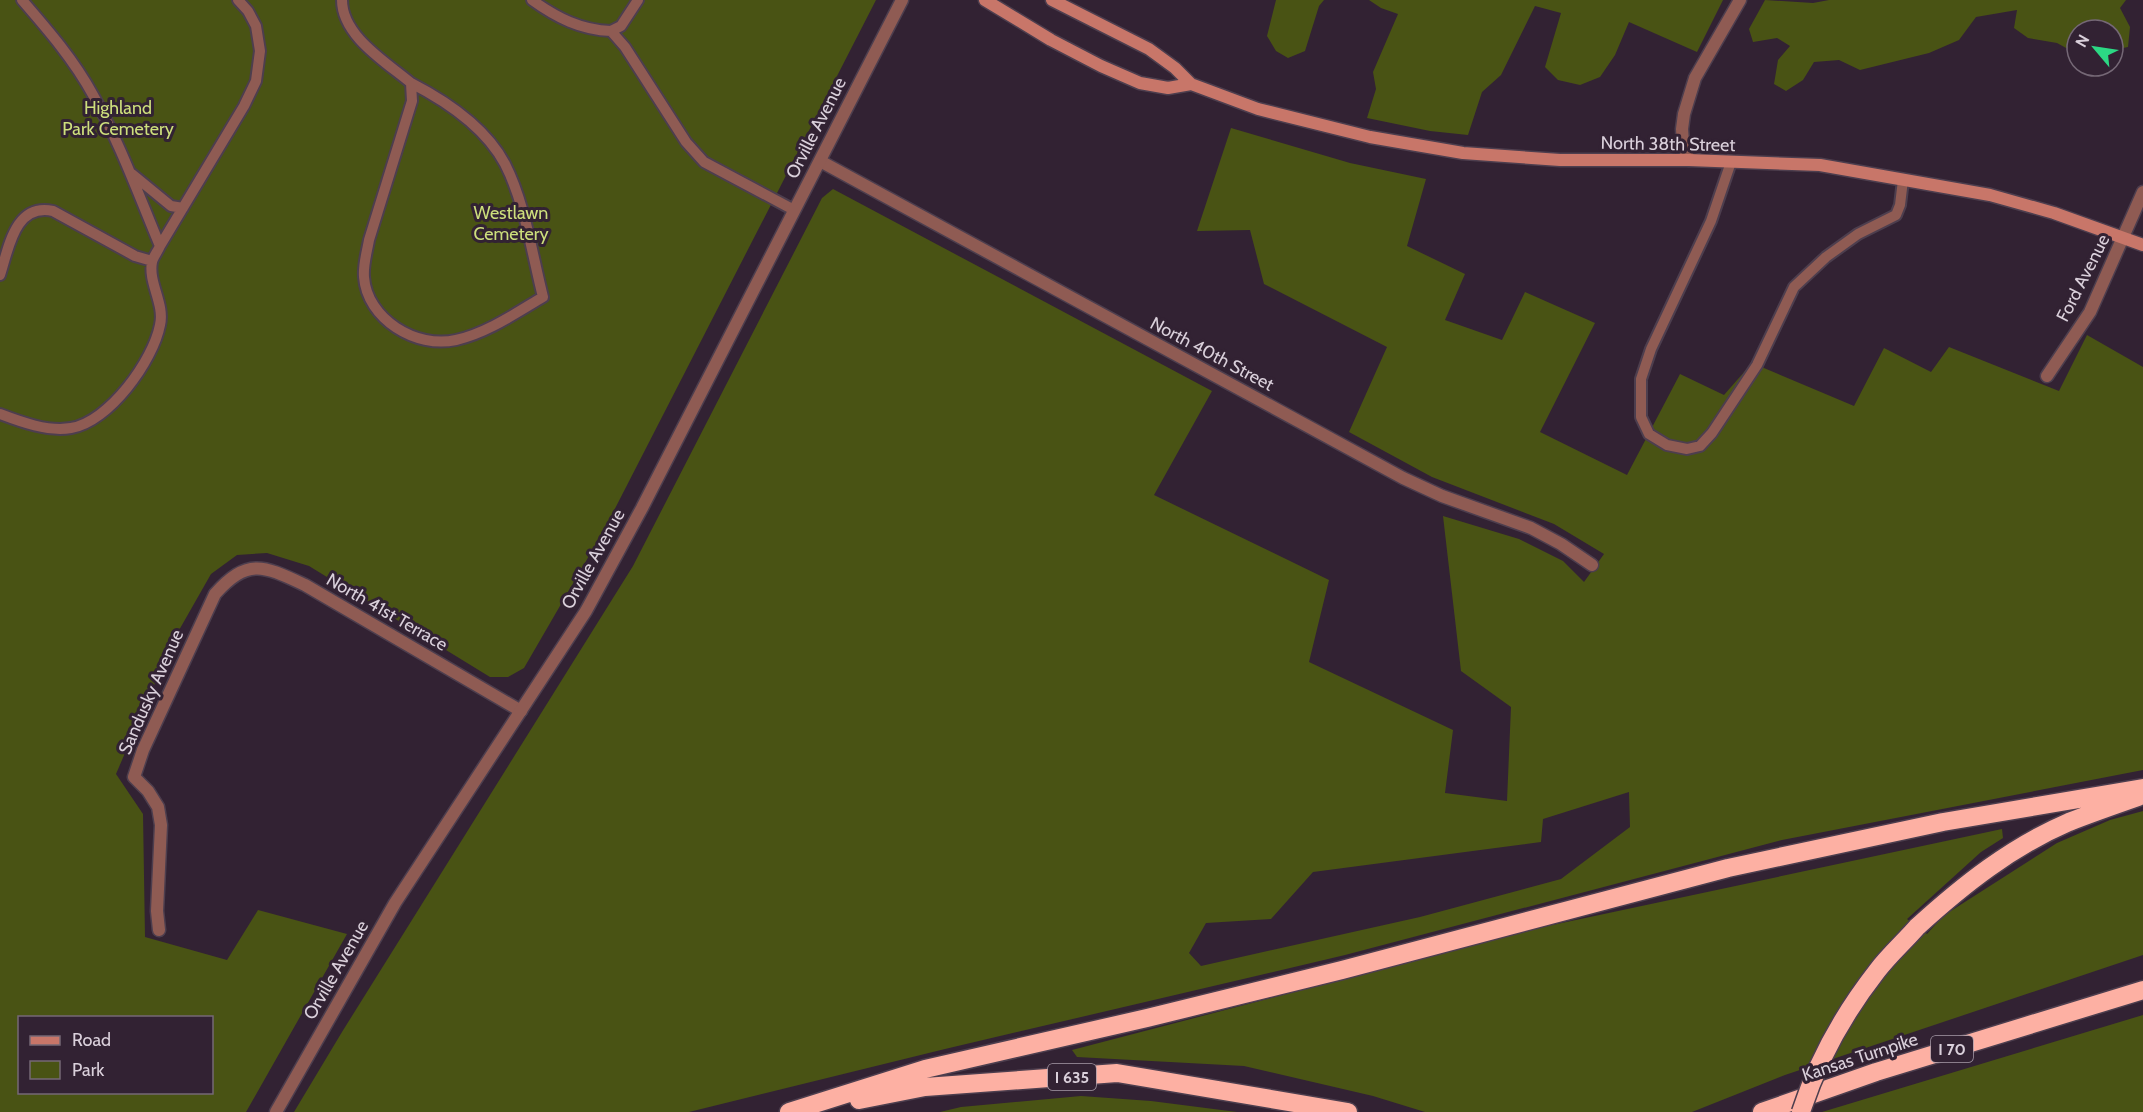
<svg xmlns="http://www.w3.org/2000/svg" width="2143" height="1112" viewBox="0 0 2143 1112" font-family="Cabin,sans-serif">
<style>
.green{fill:#495314;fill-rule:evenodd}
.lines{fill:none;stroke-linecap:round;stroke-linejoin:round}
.service-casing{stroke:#4d3e4e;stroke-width:14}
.minor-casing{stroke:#4d3e4e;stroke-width:15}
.tertiary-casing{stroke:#4d3e4e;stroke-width:15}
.secondary-casing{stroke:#4d3e4e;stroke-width:15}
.motorway-casing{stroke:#4d3e4e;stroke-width:21}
.service{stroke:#8f5b53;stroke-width:10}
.minor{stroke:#8f5b53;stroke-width:12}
.tertiary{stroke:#8f5b53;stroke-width:12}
.secondary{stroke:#c87669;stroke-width:12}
.motorway{stroke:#fdb0a3;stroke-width:18}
.motorway-bridge-casing{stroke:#4d3e4e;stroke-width:21;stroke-linecap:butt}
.motorway-bridge{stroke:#fdb0a3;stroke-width:18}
.labels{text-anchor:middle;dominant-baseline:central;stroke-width:6;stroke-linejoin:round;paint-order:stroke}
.shield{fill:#322233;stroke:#a89ca9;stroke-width:1.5}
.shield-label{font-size:16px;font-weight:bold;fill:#dad0db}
.park-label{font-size:18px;fill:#cddf7c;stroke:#322233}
.street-label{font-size:18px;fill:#dad0db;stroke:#322233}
</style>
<rect width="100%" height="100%" fill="#322233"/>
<!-- green -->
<path class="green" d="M0,0H876L604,530L524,668L508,677H490L309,566L267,553L237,555L211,574L174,639L116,774L143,814L145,937L227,960L258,910L347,934L246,1112H0ZM20,1018H212V1092H20Z
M1276,0H1324L1319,6L1305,51L1288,58L1276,51L1267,36Z
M1369,0H1723L1697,52L1629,22L1615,55L1600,77L1580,85L1558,80L1545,67L1561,13L1535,6L1501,75L1482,92L1468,135L1430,131L1367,118L1376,89L1373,72L1398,14L1381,8Z
M1765,0L1813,3L1829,0H2126L2120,8L2130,27L2128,47L2113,50V30H2077V54L2057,43L2028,38L2014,28L2017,10L1976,17L1959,40L1929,53L1860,70L1839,60L1814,62L1803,80L1786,91L1774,84L1778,60L1790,46L1777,38L1753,42L1749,29Z
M1231,128L1350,163L1426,179L1407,246L1465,274L1445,320L1502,340L1525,292L1595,323L1540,432L1627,475L1680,374L1724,395L1752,363L1854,406L1884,348L1931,372L1949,347L2059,391L2087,335L2143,367V770L1782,840L1345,955L945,1049L689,1112H294L342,1032L633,566L822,198L833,189L1212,391L1154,495L1329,580L1309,662L1453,730L1445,793L1507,801L1511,707L1461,671L1443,516L1519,539L1563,561L1584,582L1604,554L1554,524L1432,477L1349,432L1387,347L1264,284L1250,230L1197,231ZM1629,792L1630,827L1561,879L1420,917L1201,966L1189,953L1206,923L1271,919L1313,872L1541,842L1543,819Z
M2143,811V955L1785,1075L1692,1112H1425L1373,1096L1244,1066L1077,1057L1072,1050L1543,927L2002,829L2003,838L1981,852L1907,919L1927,934L1943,916L2057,843L2110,820Z
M2143,1015V1112H1822Z
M1081,1096L1151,1101L1237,1112H940L961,1107Z"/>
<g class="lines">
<defs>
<path id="service" d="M342,0C342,36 386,62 411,83
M532,0C557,18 581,30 611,31
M638,0L621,26L611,31L625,47L686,142L704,162L794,210
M411,83C446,101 486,128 505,164C525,203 532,254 543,297C516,313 487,333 456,340C416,349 367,319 364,277C363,264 367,252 369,240L412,101Z
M1731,162L1711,221L1651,349L1641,379V417L1649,434L1667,445L1687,449L1700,446L1712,433L1757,365L1794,287L1826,257L1858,234L1896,215L1900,205L1903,180
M132,174L171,206L183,208
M160,246L244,106L256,81L260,51L256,26L248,11L238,0
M0,275C9,247 15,203 53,211L135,256L152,261
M0,414C21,422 48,432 71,428C109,422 153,361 160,325C165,304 148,283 152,262C153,257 158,251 160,246C139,196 120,143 93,95C74,60 48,30 22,0"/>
<path id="minor" d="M1689,160L1683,143L1682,129L1684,114L1695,78L1740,0
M820,161L1403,478L1442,496L1531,528L1561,544L1592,565
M2047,376L2090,312L2143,192
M159,930L157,911L161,825L158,807L148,791L134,777L143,750L215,594C248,557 264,566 305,585L521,711"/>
<path id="tertiary" d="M276,1112L395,903L586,611L642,508L902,0"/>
<path id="secondary" d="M985,0L1051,40L1101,66L1140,83L1168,88L1191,84
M1052,0L1149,49L1175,68L1191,84L1258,109L1370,137L1463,153L1560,160H1689L1820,165L1990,195L2054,213L2143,245"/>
<path id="motorway" d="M1917,927C1963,885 2011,847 2069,822C2092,813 2115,805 2138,797
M859,1100L925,1087L1117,1073L1348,1112
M789,1112L925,1069L1147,1018L1342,970L1728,868L1943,822L2143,788
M1762,1112L1876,1072L2143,990"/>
</defs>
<!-- service casing -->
<use href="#service" class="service-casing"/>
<!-- minor casing -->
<use href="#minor" class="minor-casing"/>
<!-- tertiary casing -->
<use href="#tertiary" class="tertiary-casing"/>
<!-- secondary casing -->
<use href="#secondary" class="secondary-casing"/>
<!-- motorway casing -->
<use href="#motorway" class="motorway-casing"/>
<!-- service -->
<use href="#service" class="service"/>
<!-- minor -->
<use href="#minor" class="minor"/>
<!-- tertiary -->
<use href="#tertiary" class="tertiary"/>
<!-- secondary -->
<use href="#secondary" class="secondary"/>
<!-- motorway -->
<use href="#motorway" class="motorway"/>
<defs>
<path id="motorway-bridge" d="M1801,1112C1817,1062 1845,1012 1877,971C1889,955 1904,942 1917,927"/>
</defs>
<!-- motorway-bridge casing -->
<use href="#motorway-bridge" class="motorway-bridge-casing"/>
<!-- motorway-bridge -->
<use href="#motorway-bridge" class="motorway-bridge"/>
</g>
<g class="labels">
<!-- shield labels -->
<g class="shield">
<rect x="1931" y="1036" width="42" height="26" rx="4.5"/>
<rect x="1048" y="1064" width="48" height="26" rx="4.5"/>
</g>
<g class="shield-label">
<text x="1952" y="1049">I 70</text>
<text x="1072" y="1077">I 635</text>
</g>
<!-- park labels -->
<g class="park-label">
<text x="118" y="108">Highland<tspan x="118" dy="21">Park Cemetery</tspan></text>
<text x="511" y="213">Westlawn<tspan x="511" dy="21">Cemetery</tspan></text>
</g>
<!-- street labels -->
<g class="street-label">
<text transform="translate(816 128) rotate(-63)">Orville Avenue</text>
<text transform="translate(1668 144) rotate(1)">North 38th Street</text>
<text transform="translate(2083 278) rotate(-63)">Ford Avenue</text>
<text transform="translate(1212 354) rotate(28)">North 40th Street</text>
<text transform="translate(593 559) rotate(-61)">Orville Avenue</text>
<text transform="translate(387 612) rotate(30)">North 41st Terrace</text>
<text transform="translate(151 692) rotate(-66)">Sandusky Avenue</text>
<text transform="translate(336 970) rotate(-60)">Orville Avenue</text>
<text transform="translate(1860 1057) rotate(-18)">Kansas Turnpike</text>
</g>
</g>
<!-- legend -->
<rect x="18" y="1016" width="195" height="78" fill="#322233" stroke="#756876" stroke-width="1.5"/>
<rect x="30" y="1036" width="30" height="9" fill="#c87669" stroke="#756876" stroke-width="1.5"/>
<text x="72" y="1046" font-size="18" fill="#dad0db">Road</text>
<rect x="30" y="1061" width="30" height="18" fill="#495314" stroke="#756876" stroke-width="1.5"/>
<text x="72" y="1076" font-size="18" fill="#dad0db">Park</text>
<!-- north arrow -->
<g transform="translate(2095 48) rotate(299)"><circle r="28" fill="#322233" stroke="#756876" stroke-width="1.5"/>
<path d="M0-4.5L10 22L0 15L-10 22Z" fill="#2cd884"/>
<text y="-9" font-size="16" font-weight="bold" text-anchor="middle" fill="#dad0db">N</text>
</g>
</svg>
